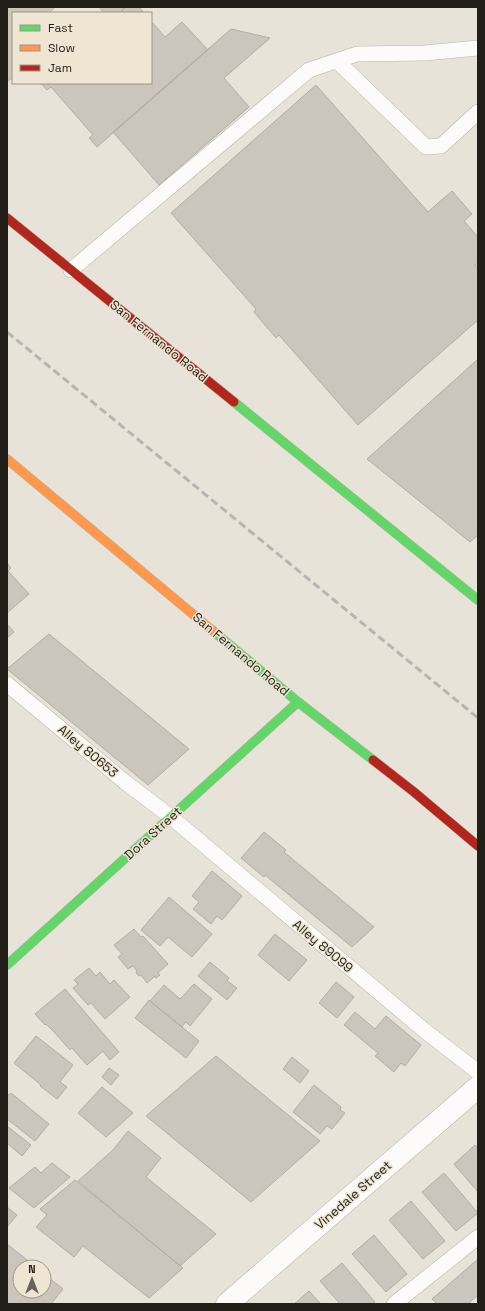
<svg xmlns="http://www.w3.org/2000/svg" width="485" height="1311" viewBox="0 0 485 1311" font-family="'Space Grotesk',sans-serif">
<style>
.building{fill:#cac6be;stroke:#b2aea5}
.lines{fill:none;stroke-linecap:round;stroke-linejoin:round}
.lane-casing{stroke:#b6b3aa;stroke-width:16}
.street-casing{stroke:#b6b3aa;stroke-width:23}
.fast-casing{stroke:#b6b3aa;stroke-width:10}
.slow-casing{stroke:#b6b3aa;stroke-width:10}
.jam-casing{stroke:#b6b3aa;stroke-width:10}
.lane{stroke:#fcfbf9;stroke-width:15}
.street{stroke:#fcfbf9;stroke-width:22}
.fast{stroke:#63d668;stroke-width:9}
.slow{stroke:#ff974d;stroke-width:9}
.jam{stroke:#b3261e;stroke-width:9}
.rail{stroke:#b7b5b3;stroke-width:3;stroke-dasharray:8 4;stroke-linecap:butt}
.labels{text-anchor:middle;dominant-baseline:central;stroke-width:3;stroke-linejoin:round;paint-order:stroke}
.street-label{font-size:13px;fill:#221f18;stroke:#eee5d2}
</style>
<rect width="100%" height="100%" fill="#e8e3d8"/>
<!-- building -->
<path class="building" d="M7,7H55L50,12L51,13H13V77L7,82Z
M99,7H126L119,13H104Z
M126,7H139L144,13H119Z
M151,21L165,37L182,22L208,50L97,147L89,138L93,135L51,87L47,90L41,83H151Z
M231,29L270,38L224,78L249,107L159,185L113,132Z
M316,85L428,212L452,191L472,214L464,221L478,237V263L475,265L478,269V320L358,425L279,335L276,338L254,312L256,309L171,213Z
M478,359V535L470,542L367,459Z
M7,563L11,568L8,571L29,594L7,613Z
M7,624L14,632L7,638Z
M49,634L189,749L148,785L7,669Z
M264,832L286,850L284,852L374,927L352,947L265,875L264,877L241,858Z
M212,871L242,896L222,920L217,916L211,924L193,909L199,902L192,896Z
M169,897L212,934L192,957L168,937L160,946L141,930Z
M134,929L141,937L143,936L168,964L158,973L160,975L156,978L155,976L147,983L141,975L139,976L136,973L137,971L133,966L128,969L118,957L122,954L114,945Z
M275,934L307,960L289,981L258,955Z
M210,962L229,978L227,981L237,988L227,1000L198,976Z
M89,968L96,976L100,972L110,984L114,980L130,997L105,1019L91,1003L88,1005L73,988L78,984L74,980Z
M336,982L354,997L337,1018L319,1003Z
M194,984L212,999L190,1026L186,1022L182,1027L150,1001L164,985L180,999Z
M65,989L119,1052L110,1060L103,1051L87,1065L72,1048L70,1050L55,1033L46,1024L45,1025L35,1014Z
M149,1000L199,1041L186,1058L135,1018Z
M355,1012L375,1029L386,1016L421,1045L405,1066L401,1063L394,1072L375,1056L378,1053L344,1025Z
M36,1036L73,1065L60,1082L67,1087L57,1099L40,1086L41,1085L14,1063Z
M216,1056L320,1141L251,1202L146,1116Z
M292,1057L309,1071L300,1083L283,1069Z
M109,1068L119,1075L111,1085L102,1077Z
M314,1085L341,1107L340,1110L345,1113L332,1129L327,1126L320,1134L293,1112Z
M102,1087L133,1113L106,1137L78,1113Z
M7,1093L9,1095L11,1093L49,1124L35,1141L7,1119Z
M7,1126L31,1145L22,1156L7,1143Z
M128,1131L161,1158L146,1177L216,1234L180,1266L78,1181L113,1150Z
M475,1145L478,1148V1192L454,1164Z
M52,1163L70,1177L34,1208L9,1188L35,1167L41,1173Z
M444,1173L478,1213L456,1231L422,1192Z
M75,1180L183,1268L149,1298L83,1246L74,1257L36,1227L47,1215L40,1209Z
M411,1201L445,1241L423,1259L389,1220Z
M7,1207L17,1215L7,1227Z
M374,1235L407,1274L386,1292L352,1254Z
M7,1244L36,1267H20V1291H44V1274L63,1289L51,1304H7Z
M478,1259V1295L468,1304H437L432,1299Z
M342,1263L375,1302L372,1304H340L320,1281Z
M309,1291L321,1304H294Z"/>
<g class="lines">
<defs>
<path id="lane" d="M337,61L426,147L441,146L478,112
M71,270L309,70L357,54L425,53L478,48
M7,684L125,782L171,817L425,1031L478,1072
M394,1304L478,1237"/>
<path id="street" d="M227,1304L478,1087"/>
<path id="fast" d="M234,402L478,600
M213,631L298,702L373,760
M7,965L298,702"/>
<path id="slow" d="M7,459L213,631"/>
<path id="jam" d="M7,218L234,402
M373,760L414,792L478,846"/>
</defs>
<!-- lane casing -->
<use href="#lane" class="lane-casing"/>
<!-- street casing -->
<use href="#street" class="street-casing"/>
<!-- fast casing -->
<use href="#fast" class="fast-casing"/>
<!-- slow casing -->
<use href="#slow" class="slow-casing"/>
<!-- jam casing -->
<use href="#jam" class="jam-casing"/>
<!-- lane -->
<use href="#lane" class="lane"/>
<!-- street -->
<use href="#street" class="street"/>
<!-- fast -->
<use href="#fast" class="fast"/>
<!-- slow -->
<use href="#slow" class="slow"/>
<!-- jam -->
<use href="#jam" class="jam"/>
<!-- rail -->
<path class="rail" d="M7,332L478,718"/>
</g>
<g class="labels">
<!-- street labels -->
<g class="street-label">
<text transform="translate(159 341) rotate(39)">San Fernando Road</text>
<text transform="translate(241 654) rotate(40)">San Fernando Road</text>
<text transform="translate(88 751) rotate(40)">Alley 80653</text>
<text transform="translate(153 833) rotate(-42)">Dora Street</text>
<text transform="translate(323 946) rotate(40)">Alley 89099</text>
<text transform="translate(353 1195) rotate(-41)">Vinedale Street</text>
</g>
</g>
<!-- border -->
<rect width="485" height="1311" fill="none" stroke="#221f18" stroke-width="16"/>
<!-- legend -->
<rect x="12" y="12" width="140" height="72" fill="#eee5d2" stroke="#9c9688"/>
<rect x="20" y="25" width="20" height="6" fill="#63d668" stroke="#9c9688"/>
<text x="48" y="32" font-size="12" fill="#221f18">Fast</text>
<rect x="20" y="45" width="20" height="6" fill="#ff974d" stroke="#9c9688"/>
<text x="48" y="52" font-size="12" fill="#221f18">Slow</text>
<rect x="20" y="65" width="20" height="6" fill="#b3261e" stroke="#9c9688"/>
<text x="48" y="72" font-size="12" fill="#221f18">Jam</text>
<!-- north arrow -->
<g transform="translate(32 1279)"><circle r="19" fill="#eee5d2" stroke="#9c9688"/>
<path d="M0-3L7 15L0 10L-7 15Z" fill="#67645b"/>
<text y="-6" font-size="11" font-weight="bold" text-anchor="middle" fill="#221f18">N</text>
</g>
</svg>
